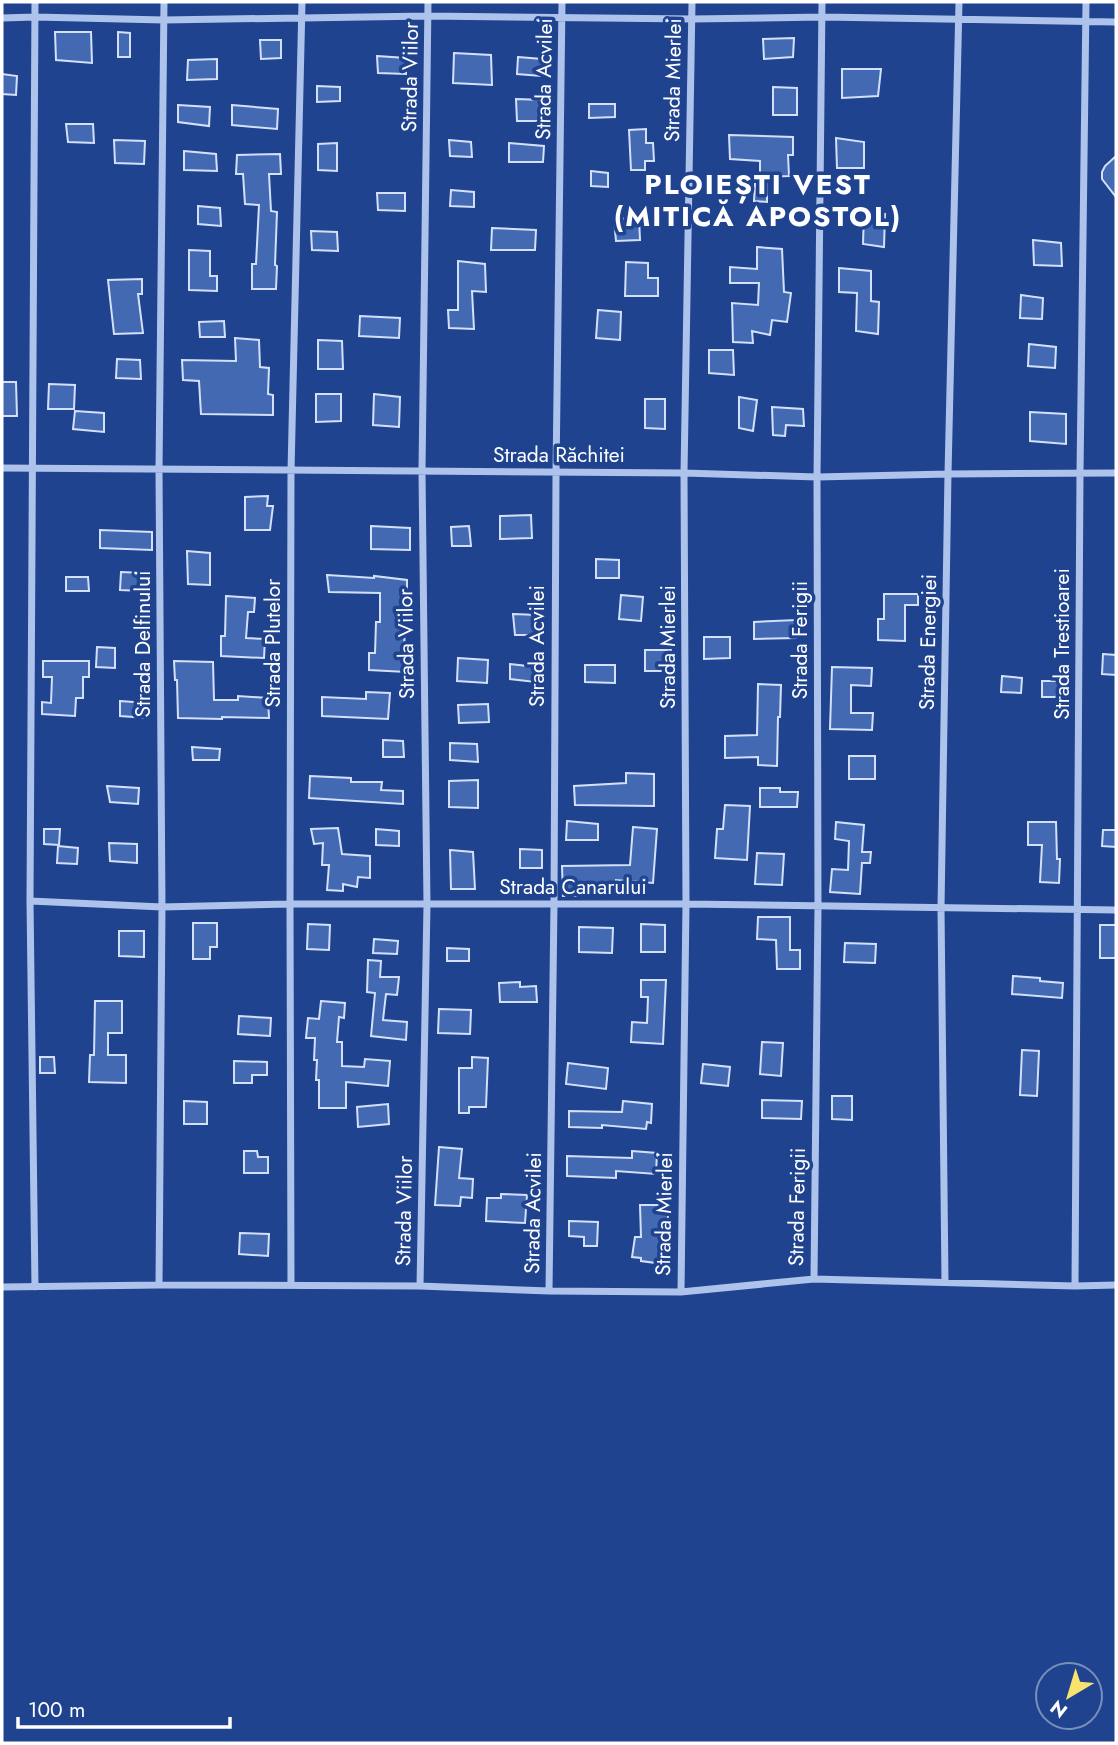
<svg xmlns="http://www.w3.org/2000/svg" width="1118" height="1745" viewBox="0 0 1118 1745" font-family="Jost,sans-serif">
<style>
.building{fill:#4469b3;stroke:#d3e0f9;stroke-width:2}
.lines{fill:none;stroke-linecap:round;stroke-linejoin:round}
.minor{stroke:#aec3ec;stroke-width:7}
.labels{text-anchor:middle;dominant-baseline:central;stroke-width:7;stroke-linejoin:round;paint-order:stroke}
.street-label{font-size:21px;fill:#fff;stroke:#1f438e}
.district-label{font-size:28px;font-weight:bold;letter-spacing:2px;fill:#fff;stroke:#1f438e}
</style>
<rect width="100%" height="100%" fill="#1f438e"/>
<!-- building -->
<path class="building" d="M55,32H91L92,63L56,60Z
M118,32L130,33V57H118Z
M794,38L793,57L764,59L763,39Z
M260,40H281V58L261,59Z
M454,53L491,55L492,85L453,83Z
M377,56L406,58V74L378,73Z
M518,57L542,59L541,76L517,74Z
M217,59V79L187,80L188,60Z
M842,69H881L878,96L842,98Z
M2,74L17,76L16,95L2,94Z
M317,86L340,87V101L317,102Z
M773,87L797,88V115H773Z
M516,99L544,100L543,121H517Z
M589,104H615V117L589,118Z
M178,105L210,107L209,126L178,122Z
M232,105L278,109L277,129L232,125Z
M66,124H93L94,143L68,142Z
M646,129V143H653L654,161H645V170H631L629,130Z
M729,135L793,137V155H788L789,176L760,177V161L730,159Z
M836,138L864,142V168H837Z
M114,140L145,141L144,164L115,163Z
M449,140L471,142L472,157L450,156Z
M337,143V171L318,170V144Z
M509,143L544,146L543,162H509Z
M184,151L216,154L217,171L184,170Z
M280,154L281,174H269L271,211L277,212L275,265L277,266L276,289H252V264H256L259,205L245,204L243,174H236L237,155Z
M1116,156V197L1102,179V172L1105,166Z
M591,171L608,173V187L591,186Z
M755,184H767V202L754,201Z
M451,190L474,192V207L450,206Z
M377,193H405V211L378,210Z
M198,206L220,208L221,226L198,224Z
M864,212L885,214L884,247L863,244Z
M639,218L640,240L616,241L614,219Z
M492,228L536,230L535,250H491Z
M311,231L337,232L338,251L312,250Z
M1033,240L1061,243L1062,266L1034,265Z
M757,247L782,249L784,292L791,293L787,322L772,320L770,335L752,331L753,343L733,342L732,303L758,305L759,283H730V267L757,269Z
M189,250L210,251V276H217V291L189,290Z
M458,261L485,264L486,292L472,291L474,329L449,328L448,310H458Z
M626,262L648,263V278H658V296H625Z
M839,268L871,271V301L879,302L878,334L856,331L857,293L839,292Z
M142,279V294H138L143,333L114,334L108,280Z
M1021,295L1043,298L1042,319L1020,318Z
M598,310L621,312L620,340L596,338Z
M360,316L400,318L399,338L359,336Z
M224,321L225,337H200L199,322Z
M235,338L259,340L260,367L269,368L268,394L273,395V415L201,414L199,381L183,380L182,360L236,361Z
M318,340L342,341L343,369H318Z
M1029,344L1056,347L1055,368L1028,366Z
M709,350H733L734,375L709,373Z
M117,359L140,360L141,379L116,378Z
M2,382H16L17,416H2Z
M49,384L75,385L74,409H48Z
M316,394H341V421L316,422Z
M374,394L400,397L399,427L373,425Z
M739,397L757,400L753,431L739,428Z
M645,399H665V429L645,428Z
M772,407L803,409L804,426L786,425L785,436L773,435Z
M75,411L104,413V432L73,429Z
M1030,412L1066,414V444L1030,441Z
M268,496L267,506H273L270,530H245V497Z
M531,515L532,538L500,539V516Z
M371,526L410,528V550L371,549Z
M469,526L471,546H452L451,527Z
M100,530L152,532V550L100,548Z
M187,551L210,553V585L188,584Z
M596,559L619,560V578H596Z
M121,572L145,573L144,591L120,590Z
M327,575L374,578V576L407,580V598L410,599V620L405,619L404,656H406V672L369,670V653H375L376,622H380V593L329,592Z
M66,577H88L89,591H66Z
M884,594H918V605H905V641L878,640V619H884Z
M621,595L643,597L641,621L619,619Z
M226,596L255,598L254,612H248L246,638L265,639L264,658L221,656V636H225Z
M513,614L538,615L539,635H515Z
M796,620V638L754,639V622Z
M704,637H730V658L704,659Z
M97,647L115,648V668L96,667Z
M645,650H671L670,671H645Z
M1103,654L1116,655V675L1102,674Z
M458,658L488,660L487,683L457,681Z
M43,661H89V677H83V698H76L75,716L42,714V702L51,703L52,677H43Z
M174,661L213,662L214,700H238V696L268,698L269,718L222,717V719L178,718L177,680H175Z
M510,664L536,667L535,682L510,679Z
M585,665H615V683L585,682Z
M832,667L872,668L871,686L851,685V713H873L872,730L830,729Z
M1002,676L1022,678L1021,693L1001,692Z
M1042,681H1061V697H1042Z
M758,684L781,685L780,717H778L777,766L758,765V757L725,758V736L757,735Z
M366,692L390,693L388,719L322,716V697L366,699Z
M120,701L147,703V718L120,716Z
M488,704L489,722L459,723L458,705Z
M383,740L403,741L404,757H383Z
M450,743L477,744L478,762L450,760Z
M192,747L220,749L219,760H193Z
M849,756H875V779H849Z
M626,773L654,774V806L575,805L574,786L626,783Z
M310,776L351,778V782H382L381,790L403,791V804L309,798Z
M478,780V808L449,807V781Z
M107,786L139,788L138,804L110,802Z
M760,788H780V792H798L797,807H760Z
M725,805L750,806L747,860L715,858L717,829H723Z
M567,821L598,824V840H566Z
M836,822L864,825L862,852H871L870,863H862L860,894L830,892L832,869L848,870L849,841L835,839Z
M1028,822H1056L1057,859H1060L1059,883L1040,882L1042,845H1028Z
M633,827L657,829L653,883L616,880V890H597V895L563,896L562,866L630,865Z
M338,828L342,854L370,856V878L358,877L357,887L343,884V891L327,890L329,865H322L323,843L314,844L311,829Z
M44,829H60L59,845L44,844Z
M376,829L399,831V846L376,845Z
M1103,830H1116V847L1102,846Z
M109,843L137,844V863L110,861Z
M58,846L78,848L77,864L57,863Z
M520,849L542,850V868H520Z
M450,850L473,852L475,889H451Z
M757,853L784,854L782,885L755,884Z
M758,917H790V950H800V969H777L776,940L757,939Z
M193,923H217V947H210V959H193Z
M308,924L330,925L329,950L307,949Z
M641,924L665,925V952H641Z
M1100,925H1116V958H1100Z
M579,927L613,928L612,953L579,952Z
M119,931H144V957L119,956Z
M374,939L398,941L397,954L373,953Z
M845,943L876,944L875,963L844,962Z
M447,948L469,949V961H447Z
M368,960L381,961L380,977H399L397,995L386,994L383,1020L407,1022L406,1040L371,1036L375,993L367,992Z
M1013,976L1040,978V981L1063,983L1062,998L1012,994Z
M641,980H666L663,1044L631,1042L632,1022L647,1023L648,997H641Z
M520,982V987L536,986L537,1002H500L499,983Z
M95,1001H122V1033H108V1055H126V1083L89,1082L90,1055H94Z
M321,1001L345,1003L344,1018L339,1017L337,1042H342V1066L364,1067L365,1059L390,1061L388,1086L346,1082V1108H319V1080H316L317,1060H314L315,1038H306L308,1018L319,1019Z
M439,1009L471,1010L470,1034L438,1033Z
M239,1016L271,1018L270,1036L238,1034Z
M762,1042L783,1043L781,1076L760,1074Z
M1022,1050L1039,1051L1037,1096L1020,1095Z
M40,1057H54L55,1073H40Z
M472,1057L488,1058L486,1107H469V1113H459V1068H472Z
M234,1061L267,1062V1075H252V1083H234Z
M568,1063L608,1068L606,1089L566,1084Z
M703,1064L730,1067L728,1086L701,1083Z
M832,1096H852V1120L832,1119Z
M762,1100L802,1101L801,1119L762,1118Z
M184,1101L207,1102V1124H184Z
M623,1101L652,1104L651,1123L647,1122L646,1129L602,1125V1128L569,1127V1111L622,1112Z
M388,1104L389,1124L358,1127L357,1107Z
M439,1147L462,1149L459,1178L473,1179L472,1198L461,1197L460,1206L435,1205Z
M244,1151H257L258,1157H268V1173H244Z
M632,1151L657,1153L656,1174L616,1171V1178L567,1176V1156L632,1158Z
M501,1194L527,1195L525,1223L486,1221L487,1198H501Z
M640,1205H668V1220H664L660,1249L665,1250L664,1264L641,1261V1258L632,1257L635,1237H641Z
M569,1221L598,1222L597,1246H584V1237L569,1236Z
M240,1233L269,1234L268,1256L239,1254Z"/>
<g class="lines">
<!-- minor -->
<path class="minor" d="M2,18L35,17L164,20L428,16L692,19L823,17L1116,22
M2,468L684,473L817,477L948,474L1116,473
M30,901L162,907L290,904H686L1116,910
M814,1279L818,906L817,477L822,2
M945,1282L941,908L948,474L959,2
M159,1285L162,907L159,470L164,2
M291,1285L290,904L291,471L302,2
M420,1286L427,905L422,471L428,2
M1075,1286L1080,473L1086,2
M2,1287L159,1285L420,1286L549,1291L681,1292L814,1279L1075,1286L1116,1285
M35,1287L30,901L35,2
M549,1291L554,904L556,473L562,2
M681,1292L686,904L684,473L692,2"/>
</g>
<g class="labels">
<!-- street labels -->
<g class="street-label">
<text transform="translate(410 77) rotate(-89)">Strada Viilor</text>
<text transform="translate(544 79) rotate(-89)">Strada Acvilei</text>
<text transform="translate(673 80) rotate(-89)">Strada Mierlei</text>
<text x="559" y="455">Strada Răchitei</text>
<text transform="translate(800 640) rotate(-90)">Strada Ferigii</text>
<text transform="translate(928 642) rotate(-89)">Strada Energiei</text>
<text transform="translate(273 643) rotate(-90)">Strada Plutelor</text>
<text transform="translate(143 644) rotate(-90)">Strada Delfinului</text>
<text transform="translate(406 644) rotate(-91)">Strada Viilor</text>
<text transform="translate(1062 644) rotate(-90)">Strada Trestioarei</text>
<text transform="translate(537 646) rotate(-90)">Strada Acvilei</text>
<text transform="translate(668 647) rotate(-90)">Strada Mierlei</text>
<text x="573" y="887">Strada Canarului</text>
<text transform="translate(797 1207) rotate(-89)">Strada Ferigii</text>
<text transform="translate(404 1211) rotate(-89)">Strada Viilor</text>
<text transform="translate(533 1213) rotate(-89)">Strada Acvilei</text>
<text transform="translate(664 1214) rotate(-89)">Strada Mierlei</text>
</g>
<!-- district labels -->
<g class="district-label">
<text x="758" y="184">PLOIEȘTI VEST<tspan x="758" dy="32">(MITICĂ APOSTOL)</tspan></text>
</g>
</g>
<!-- border -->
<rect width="1118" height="1745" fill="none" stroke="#ffffff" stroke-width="7"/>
<!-- north arrow -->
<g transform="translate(1069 1696) rotate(218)"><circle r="33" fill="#1f438e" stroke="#798ebb" stroke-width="2"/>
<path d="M0-5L12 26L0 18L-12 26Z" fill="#fae26e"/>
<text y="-10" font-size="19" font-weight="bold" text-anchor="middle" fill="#ffffff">N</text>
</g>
<!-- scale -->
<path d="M18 1717v10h212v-10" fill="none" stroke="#ffffff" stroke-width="3.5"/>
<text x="28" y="1717" font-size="21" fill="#ffffff" stroke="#1f438e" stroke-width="5" paint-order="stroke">100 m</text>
</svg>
